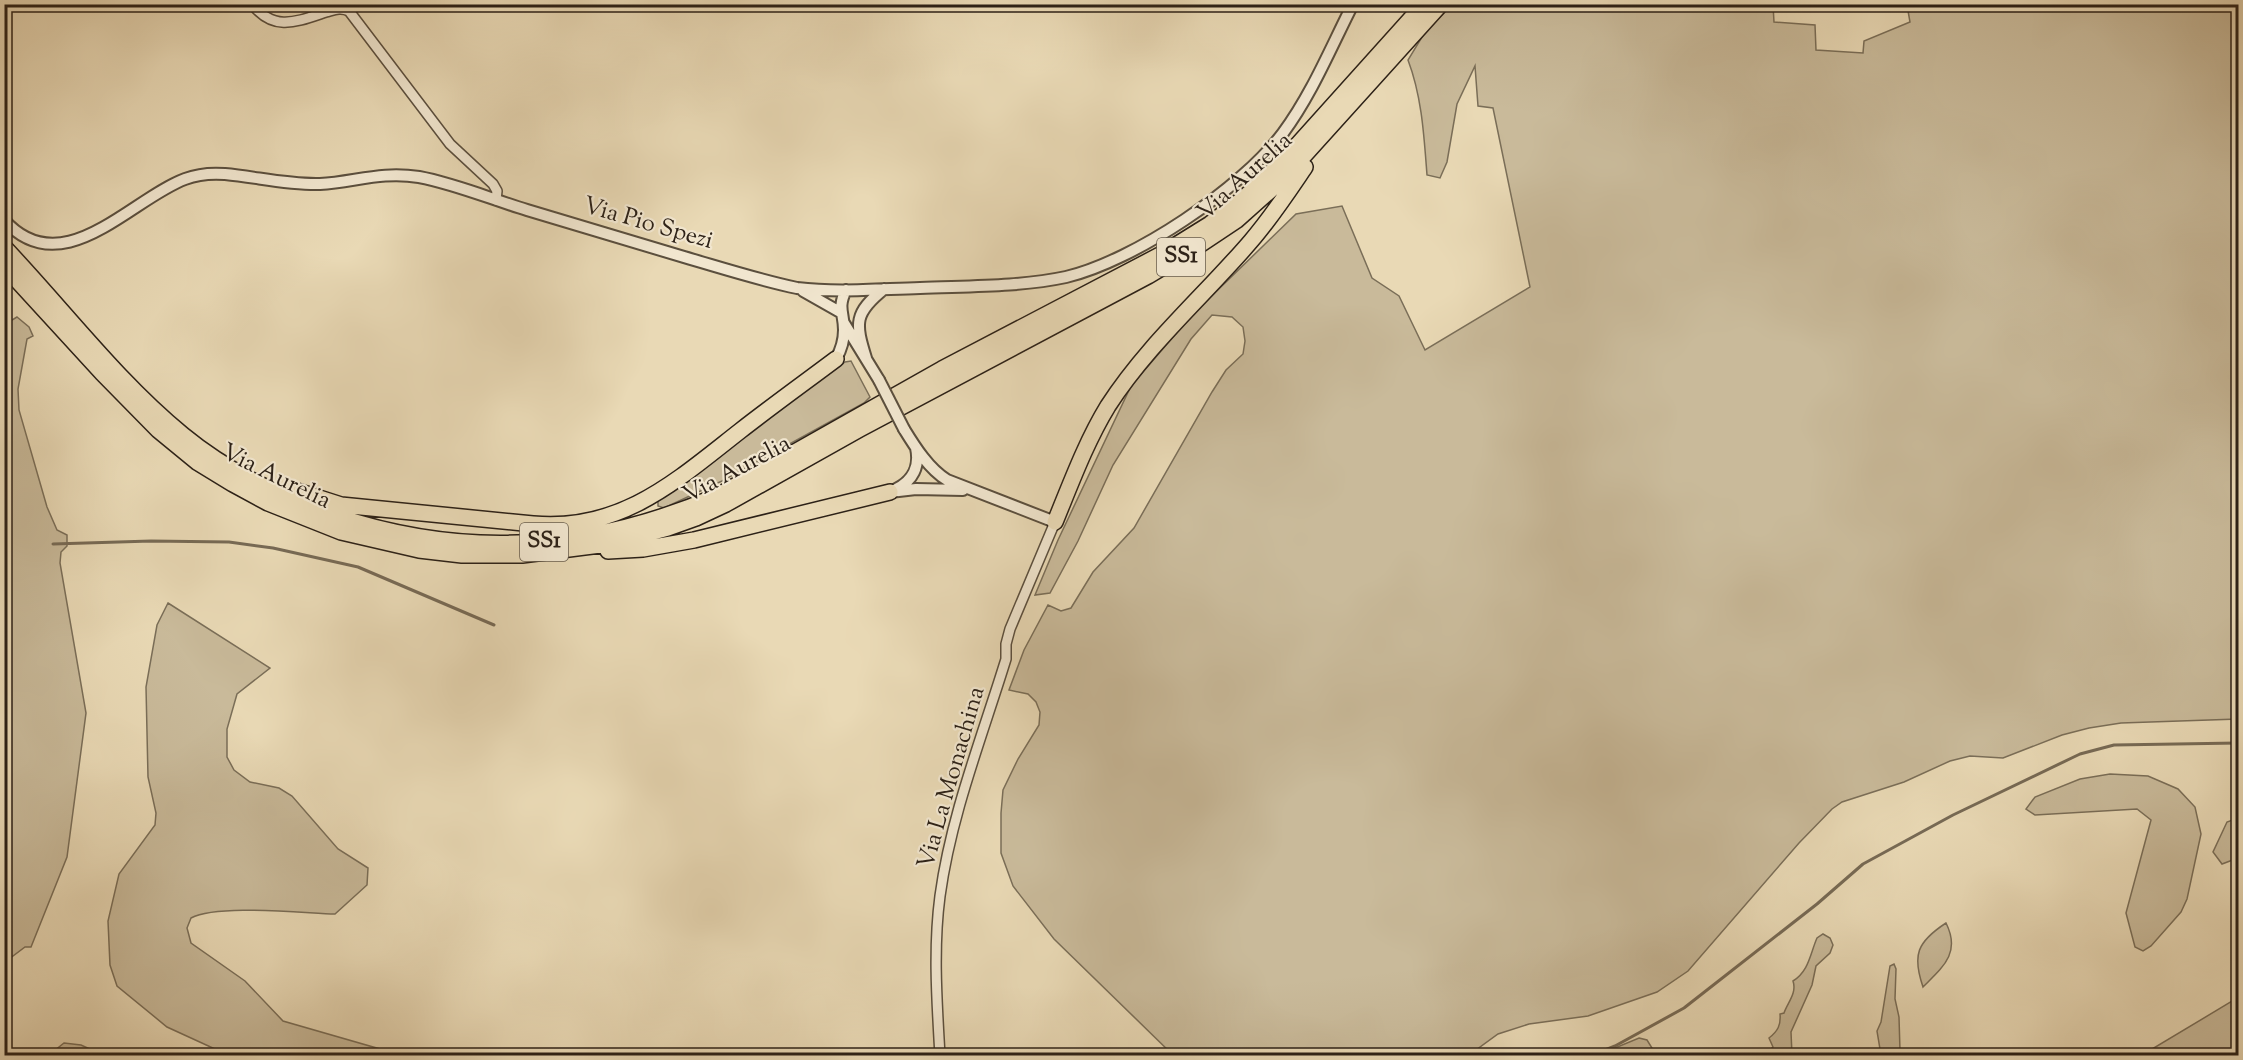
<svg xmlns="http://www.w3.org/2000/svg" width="2243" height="1060" viewBox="0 0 2243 1060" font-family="'Sorts Mill Goudy',serif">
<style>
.green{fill:#c9ba9a;stroke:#7a6e58;stroke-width:1.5}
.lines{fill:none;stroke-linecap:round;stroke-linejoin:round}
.stream{stroke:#776a55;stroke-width:3}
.minor-casing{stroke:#5b4f3e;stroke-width:12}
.tertiary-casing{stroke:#5b4f3e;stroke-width:14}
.trunk-casing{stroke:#2c2117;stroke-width:18}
.minor{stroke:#f1e6cf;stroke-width:9}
.tertiary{stroke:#f1e6cf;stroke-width:10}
.trunk{stroke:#e9d9b5;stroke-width:15}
.tertiary-bridge-casing{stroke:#5b4f3e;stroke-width:14;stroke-linecap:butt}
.tertiary-bridge{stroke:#f1e6cf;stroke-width:10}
.labels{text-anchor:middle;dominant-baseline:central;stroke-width:4.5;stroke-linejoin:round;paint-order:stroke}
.shield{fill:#f1e6cf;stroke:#675c4e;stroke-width:1.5}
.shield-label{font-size:22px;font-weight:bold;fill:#2c2117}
.street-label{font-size:24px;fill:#2c2117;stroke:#f1e6cf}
</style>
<rect width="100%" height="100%" fill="#e9d9b5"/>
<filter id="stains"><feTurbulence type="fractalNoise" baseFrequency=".00333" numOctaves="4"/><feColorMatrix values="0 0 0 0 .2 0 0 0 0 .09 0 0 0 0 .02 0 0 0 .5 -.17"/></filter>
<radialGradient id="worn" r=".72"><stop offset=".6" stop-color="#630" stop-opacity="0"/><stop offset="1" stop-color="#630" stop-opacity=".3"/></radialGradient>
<!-- green -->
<path class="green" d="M1984,4L2238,5V719L2121,723L2089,728L2062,735L2003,758L1970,756L1950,761L1904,782L1842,802L1832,809L1799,843L1688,971L1657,992L1588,1016L1529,1024L1498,1034L1469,1055H1173L1054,939L1013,886L1001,853V813L1003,790L1018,759L1039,725L1040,712L1036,702L1028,694L1009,690L1024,650L1048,605L1061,611L1071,608L1093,572L1134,528L1212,392L1226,370L1243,354L1245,341L1243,327L1232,317L1212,315L1191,339L1113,465L1078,541L1050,593L1035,595L1058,540L1131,386L1191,316L1296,214L1342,206L1372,278L1399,296L1425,350L1530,287L1493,108L1478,106L1475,66L1457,104L1447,162L1440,178L1427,175C1424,136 1422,97 1408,60L1425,32L1452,5H1773L1774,22L1815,25L1816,50L1863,53L1864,41L1910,22L1907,5H1958L1959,8Z
M17,317L29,327L33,336L27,339L18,389L19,410L47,507L57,530L67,535V546L61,552L60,563L86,713L67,857L31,947H25L5,962L4,331L7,323Z
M851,361L870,397L864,403L722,481L664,508L658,506V499L845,362Z
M168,603L270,668L237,694L227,729V757L234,770L250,782L279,788L292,796L338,849L368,868L367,885L335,914C302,913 217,904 191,918L187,928L191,943L245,981L283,1021L380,1049L385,1055H228L167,1027L117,986L110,965L108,921L119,874L155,825L156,813L148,777L146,687L157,625Z
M2110,774L2148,776L2178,789L2195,807L2201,834L2187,899L2181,912L2151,946L2143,951L2135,947L2126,913L2151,820L2137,809L2035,815L2026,809L2035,797L2080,779Z
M2238,818V858L2222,864L2213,852L2227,822Z
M1946,923C1961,953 1943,967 1923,987C1912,955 1917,942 1946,923Z
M1823,934L1830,938L1833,945L1830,953L1816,966L1812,985L1791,1032L1792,1055H1769L1767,1053L1773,1047L1769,1038C1778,1031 1781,1025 1780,1014L1784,1013C1788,1002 1797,993 1793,981C1809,971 1810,954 1817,938Z
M1894,964L1896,969L1895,999L1899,1017L1900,1051L1899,1055H1881L1877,1031L1881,1022L1890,966Z
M2238,997V1055H2142L2234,1000Z
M1639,1038L1647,1040L1652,1048L1653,1055H1598Z
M64,1043L81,1045L103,1055H49Z"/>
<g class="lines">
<!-- stream -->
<path class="stream" d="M53,544L151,541L229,542L273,548L358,567L494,625
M1590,1056L1615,1046L1684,1008L1817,904L1863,864L1953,815L2080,754L2114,745L2238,743"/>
<defs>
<path id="minor" d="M252,4C274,32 296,22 326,12C334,10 340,7 349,11L450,144L493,184L497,191L496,200
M940,1056C937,1003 933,949 940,896C951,815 982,737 1006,659V644L1010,629L1055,522"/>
<path id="tertiary" d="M4,220C62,285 131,199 185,179C198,174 212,173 225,174C257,177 288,185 320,184C355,182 381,171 419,177C456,184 491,199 527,210C579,226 632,241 684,257C722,268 759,280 797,288C838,293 880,289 920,288C969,286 1019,287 1066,277C1134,261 1241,189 1283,133C1312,94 1331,47 1353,4
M803,291L840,312
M844,323L879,380
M866,358C855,323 854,313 884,289
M836,359C841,350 844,341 844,330C844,313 837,308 846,290
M904,429C915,447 929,469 947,480L1055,522
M896,489C913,481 920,466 916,448
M890,492L916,489L963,490"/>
<path id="trunk" d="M4,247C63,309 116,380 183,435C217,463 255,484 296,501C439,560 577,557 719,495L942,369L1160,255L1210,224L1244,198L1282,162L1424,4
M4,266L102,373L158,430L197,462L233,484L268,503L341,532L419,550L462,555H522L608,544L668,528L696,518L726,504L860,429L1148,276L1198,246L1237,220L1283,179L1441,4
M291,489L341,505L533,524C621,532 676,481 740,431C772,406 804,383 836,359
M1055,522C1071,483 1086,442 1108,406C1148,344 1204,296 1251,241C1271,218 1288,192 1305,167
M608,551L643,549L694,540L890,492"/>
</defs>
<!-- minor casing -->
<use href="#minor" class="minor-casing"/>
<!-- tertiary casing -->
<use href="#tertiary" class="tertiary-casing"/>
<!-- trunk casing -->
<use href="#trunk" class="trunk-casing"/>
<!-- minor -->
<use href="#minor" class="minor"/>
<!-- tertiary -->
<use href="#tertiary" class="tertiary"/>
<!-- trunk -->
<use href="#trunk" class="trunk"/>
<defs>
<path id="tertiary-bridge" d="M879,380L904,429"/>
</defs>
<!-- tertiary-bridge casing -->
<use href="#tertiary-bridge" class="tertiary-bridge-casing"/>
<!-- tertiary-bridge -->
<use href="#tertiary-bridge" class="tertiary-bridge"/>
</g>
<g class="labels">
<!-- shield labels -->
<g class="shield">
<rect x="1157" y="238" width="48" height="38" rx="4.5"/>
<rect x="520" y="523" width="48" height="38" rx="4.5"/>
</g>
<g class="shield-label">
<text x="1181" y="257">SS1</text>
<text x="544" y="542">SS1</text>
</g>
<!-- street labels -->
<g class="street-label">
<text transform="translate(1245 177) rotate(-42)">Via Aurelia</text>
<text transform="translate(648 224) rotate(16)">Via Pio Spezi</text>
<text transform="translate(737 470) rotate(-28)">Via Aurelia</text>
<text transform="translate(276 477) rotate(26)">Via Aurelia</text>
<text transform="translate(952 778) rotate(-74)">Via La Monachina</text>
</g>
</g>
<!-- margin -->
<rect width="2243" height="1060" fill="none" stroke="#e9d9b5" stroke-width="24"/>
<rect x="6" y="6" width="2231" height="1048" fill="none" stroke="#2c2117" stroke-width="3"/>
<rect x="12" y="12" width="2219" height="1036" fill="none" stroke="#2c2117" stroke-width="1.5"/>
<rect width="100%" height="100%" filter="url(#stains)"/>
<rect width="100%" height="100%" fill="url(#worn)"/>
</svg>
